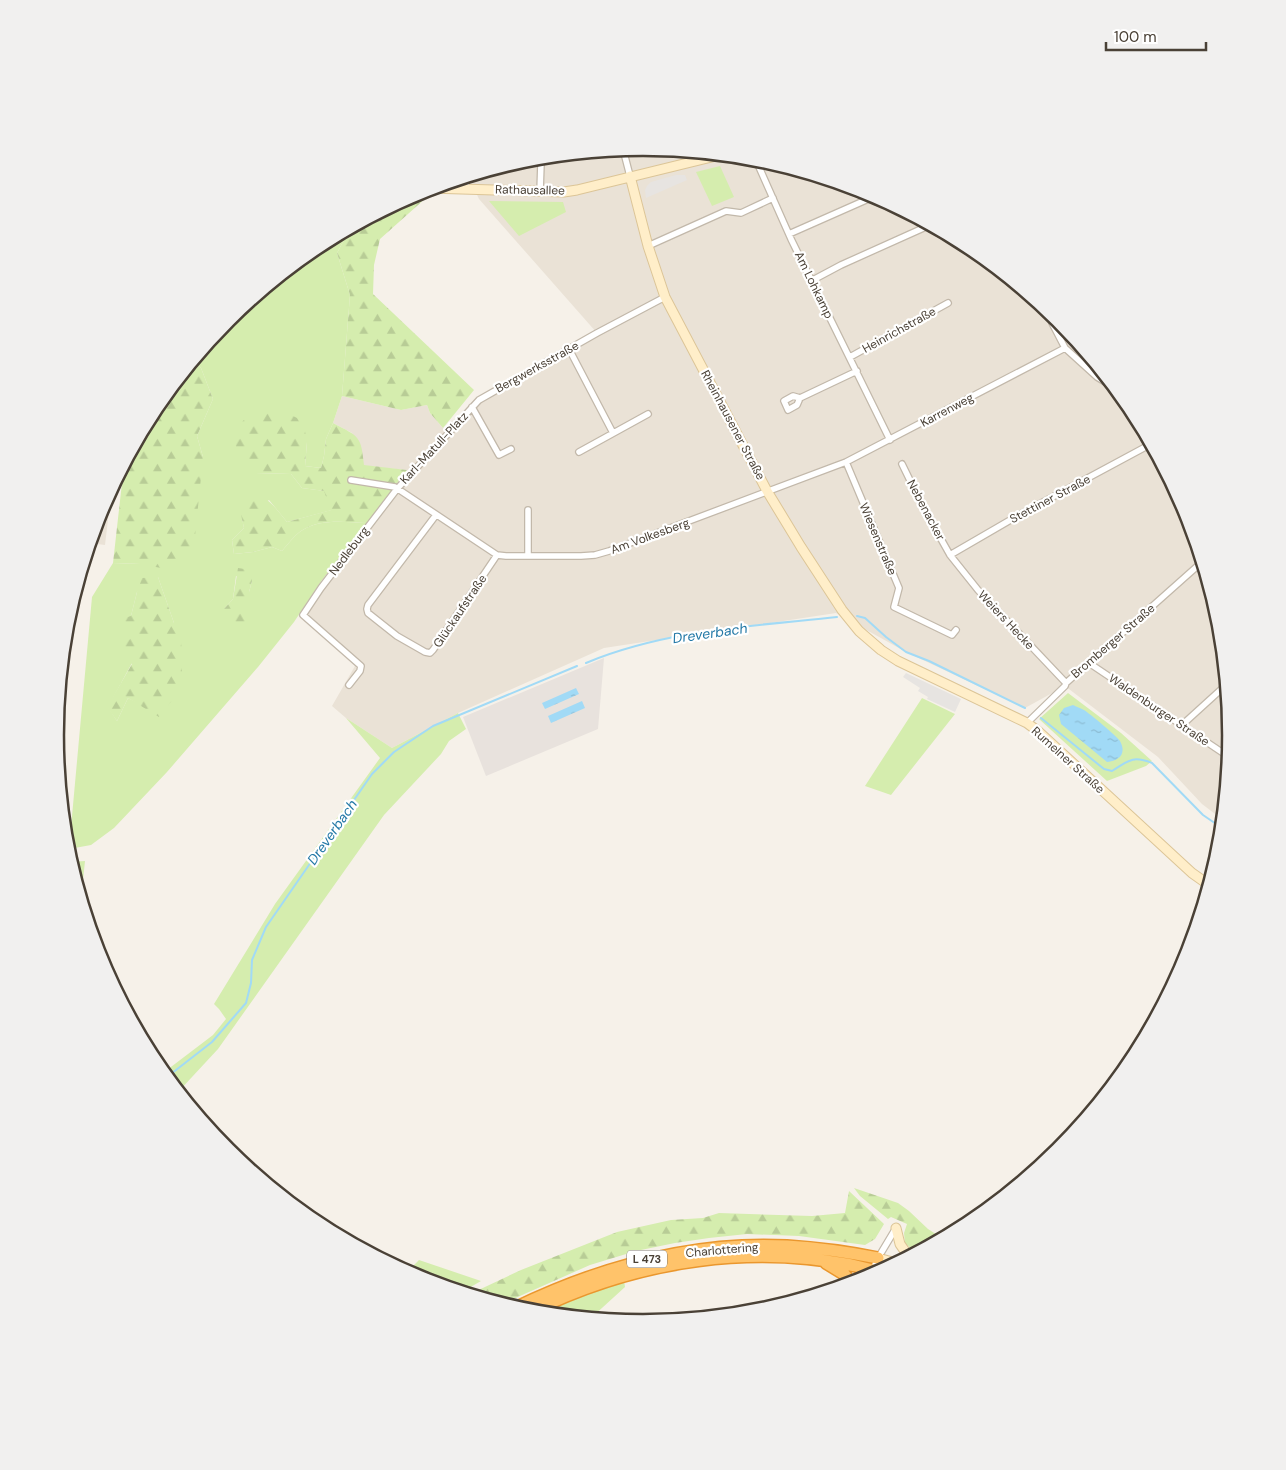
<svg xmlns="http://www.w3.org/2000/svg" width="1286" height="1470" viewBox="0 0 1286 1470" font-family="'DM Sans',sans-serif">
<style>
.residential{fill:#eae2d6}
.industrial{fill:#e8e2dd}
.green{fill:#d5edae;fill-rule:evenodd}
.forest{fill:url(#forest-firs)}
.parking{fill:#e7e4e1}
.water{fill:url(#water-ripples)}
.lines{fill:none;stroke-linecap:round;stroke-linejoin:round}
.stream{stroke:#a1daf6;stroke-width:2}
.street-casing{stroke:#c2b8aa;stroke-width:8}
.secondary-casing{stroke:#dcc597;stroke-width:11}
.highway-casing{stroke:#ea972e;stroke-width:14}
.street{stroke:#fff;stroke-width:5.5}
.secondary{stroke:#ffeec9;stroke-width:9}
.highway{stroke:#ffc36a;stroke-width:11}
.labels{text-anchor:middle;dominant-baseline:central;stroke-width:4.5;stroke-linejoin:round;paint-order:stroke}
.shield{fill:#fff;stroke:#807a72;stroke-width:1}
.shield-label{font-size:11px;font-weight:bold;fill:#4a4136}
.street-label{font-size:12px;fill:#4a4136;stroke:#fff}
.water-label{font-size:14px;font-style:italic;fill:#2278a6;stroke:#fff}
.rim{fill:none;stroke:#4a4136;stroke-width:2.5}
</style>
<defs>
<pattern id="forest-firs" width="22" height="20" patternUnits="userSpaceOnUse" patternTransform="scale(1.25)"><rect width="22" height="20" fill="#d5edae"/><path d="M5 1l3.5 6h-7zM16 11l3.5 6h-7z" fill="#b8cc96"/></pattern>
<pattern id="water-ripples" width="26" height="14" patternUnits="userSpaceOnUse" patternTransform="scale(1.25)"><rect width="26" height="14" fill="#a1daf6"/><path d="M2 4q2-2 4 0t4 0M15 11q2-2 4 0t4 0" fill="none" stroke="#8cbcd4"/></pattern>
</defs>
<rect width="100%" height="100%" fill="#f6f1e9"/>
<!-- residential -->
<path class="residential" d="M643,147L758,158L868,192L970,246L1059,319L1132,409L1186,510L1220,621L1231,735L1223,820L1202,804L1158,757L1065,686L1025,708L906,652L836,613L604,648L458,713L392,748L346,718L332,706L355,666L303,615L397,489L407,470L364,466L352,433L333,423L342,396L401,410L427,405L430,413L443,428L479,400L597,333L479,199L470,180H458L529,158Z
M112,486L105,545L90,543L100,510Z"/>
<!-- industrial -->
<path class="industrial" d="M604,658L598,729L486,776L463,717Z"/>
<!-- green -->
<path class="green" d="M720,166L734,197L712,206L696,172Z
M489,201L563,202L566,212L519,236Z
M351,227L337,253L350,295L342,396L333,423L326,439L324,456L321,468L305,466L307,442L256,473L291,474L302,488L325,491L332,510L287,522L269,500L242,518L244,528L232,540L234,554L253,552L272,547L282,551C288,544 294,536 301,531C320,518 345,522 367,523L322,580L294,622L258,667L167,772L114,828L91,845L69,849L92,597L113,563L140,564L203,457L197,436L213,399L201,368L194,360L227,319L317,246ZM236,576L252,581L249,592L224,609L233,599ZM158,577L174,623L138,703L128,698L117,721L108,707L132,663L131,616L137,592Z
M1068,693L1121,733L1152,761L1146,766L1107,781L1039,719Z
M922,698L955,714L891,795L865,786Z
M458,713L466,729L449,741L441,754L384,815L218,1049L179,1091L163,1073L213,1035L226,1019L219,1009L214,1004L275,904L380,758L346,718L392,748Z
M85,861L81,899L70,862Z
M419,1260L481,1281L462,1292L418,1278L407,1272Z
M624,1280L625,1287L591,1318L546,1313L566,1303Z"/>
<!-- forest -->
<path class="forest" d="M410,196L427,197L380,239L374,265L373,294L474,390L443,428L430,413L427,405L401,410L342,396L350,295L337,253L351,227Z
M194,360L201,368L213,399L197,436L203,457L195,537L177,571L140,564L113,563L124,465L154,408Z
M261,410H281L297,418L305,431L307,442L305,466L321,468L324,456L326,439L333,423C360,437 361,436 364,465L407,470L367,523C345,522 320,518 301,531C294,536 288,544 282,551L272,547L253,552L234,554L232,540L244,528L238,501C260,484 274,506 287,522L331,510L324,491L302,488L291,474L256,473L237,456L234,431L250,413Z
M238,568L251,570L252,581L249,592L247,628L241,634L224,623V609L233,599Z
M158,577L174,623L181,629L182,676L177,694L159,717L128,698L117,721L107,707L132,664L118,650L131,638L124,618L131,616L137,592L142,578Z
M854,1188L898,1203L909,1211L928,1229L942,1238L916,1253L905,1243L904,1233L907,1224L891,1217L888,1219L860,1196Z
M849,1191L884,1224L875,1239L865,1245L799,1236L747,1234L709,1238L675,1243L636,1251L590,1265L502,1304L470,1294L521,1270L617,1232L671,1220L703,1218L719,1213L812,1216L845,1213Z"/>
<!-- parking -->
<path class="parking" d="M676,175H685L687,180L646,198L645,190L647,186L651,182Z
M906,673L961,699L955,712L927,699L928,697L918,691L920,688L903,677Z"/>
<!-- water -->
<path class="water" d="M576,688L579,694L545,709L542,703Z
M582,701L585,708L551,723L548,716Z
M1073,705C1076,707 1081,708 1084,710C1089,713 1118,737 1120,741C1127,754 1119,761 1107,762L1061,724L1059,715L1064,708Z"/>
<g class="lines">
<!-- stream -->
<path class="stream" d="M857,616L865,618L886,637L906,652L929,661L1025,708
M586,663C665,630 753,626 837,617
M1041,718L1104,769L1112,771C1128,761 1132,755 1152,763L1203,815L1222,828
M167,1077L212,1042L246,1003L251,983L252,960L266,927L372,774L394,752L433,726L577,666"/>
<defs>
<path id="street" d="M623,149L630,176
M536,157L541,163L540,192
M755,158L791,239L890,440
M466,189V177
M789,234L875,196
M648,246L726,211L741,213L773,198
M811,281L841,265L930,225
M1048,310L1052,323L1065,348L1097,377L1115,388
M569,349L613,433
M850,357L948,303
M800,398L797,405L788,410L784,401L793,396L800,398L857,371
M472,407L499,455L511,449
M579,452L648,414
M846,462L899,588L894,607L952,635L956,630
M902,464L923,507L950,555L978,590L1066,683
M351,480L395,487L497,555L506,556H581L595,555L609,551L846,462L1065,348
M436,515L368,605L367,609L368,613L397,636L425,652L430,653L433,650L497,555
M950,555L1019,515L1151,444
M528,556V510
M1089,663L1229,757
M349,685L360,671L361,666L303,615L321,588L397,489L479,400L597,333L665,297
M1027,723L1065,686L1066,683L1202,562
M1182,725L1226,685
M869,1278L878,1258L896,1228"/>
<path id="secondary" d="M630,176L648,246L665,297L767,491L801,547L842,610L859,631L881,650L898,661L1027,723L1039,732L1192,873L1209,885
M429,188L564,192L577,190L720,155
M896,1228L900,1244L909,1257
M878,1258L896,1263"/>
<path id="highway" d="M826,1263L844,1274L851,1283
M515,1308C600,1267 693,1241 787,1246C818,1248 848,1252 878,1258
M531,1312C636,1260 758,1241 873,1270"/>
</defs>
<!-- street casing -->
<use href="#street" class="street-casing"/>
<!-- secondary casing -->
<use href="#secondary" class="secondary-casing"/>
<!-- highway casing -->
<use href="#highway" class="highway-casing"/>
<!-- street -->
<use href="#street" class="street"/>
<!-- secondary -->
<use href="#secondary" class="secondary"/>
<!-- highway -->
<use href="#highway" class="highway"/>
</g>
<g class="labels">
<!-- shield labels -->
<rect class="shield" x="627" y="1250.5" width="40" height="17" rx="4"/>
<g class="shield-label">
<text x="647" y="1259">L 473</text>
</g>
<!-- street labels -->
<g class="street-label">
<text transform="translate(530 190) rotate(1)">Rathausallee</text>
<text transform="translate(814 285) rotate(64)">Am Lohkamp</text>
<text transform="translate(899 330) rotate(-29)">Heinrichstraße</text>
<text transform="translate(537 367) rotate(-29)">Bergwerksstraße</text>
<text transform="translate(947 410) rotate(-28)">Karrenweg</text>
<text transform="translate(733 425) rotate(62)">Rheinhausener Straße</text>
<text transform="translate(434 448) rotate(-47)">Karl-Matull-Platz</text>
<text transform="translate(1050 499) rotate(-28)">Stettiner Straße</text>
<text transform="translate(926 510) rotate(62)">Nebenacker</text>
<text transform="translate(650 536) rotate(-20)">Am Volkesberg</text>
<text transform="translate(878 539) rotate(67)">Wiesenstraße</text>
<text transform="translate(349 551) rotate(-53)">Nedleburg</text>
<text transform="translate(460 611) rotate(-56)">Glückaufstraße</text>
<text transform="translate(1006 620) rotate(47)">Weiers Hecke</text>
<text transform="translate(1113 641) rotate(-41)">Bromberger Straße</text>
<text transform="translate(1159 710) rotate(34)">Waldenburger Straße</text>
<text transform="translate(1068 760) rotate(42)">Rumelner Straße</text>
<text transform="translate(722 1250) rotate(-5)">Charlottering</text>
</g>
<!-- water labels -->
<g class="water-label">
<text transform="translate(710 633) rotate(-8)">Dreverbach</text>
<text transform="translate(332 832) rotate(-55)">Dreverbach</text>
</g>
</g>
<!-- crop -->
<path d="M0 0H1286V1470H0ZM64 735a579 579 0 1 1 1158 0a579 579 0 1 1-1158 0Z" fill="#f1f0ef" fill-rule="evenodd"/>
<path class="rim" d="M64 735a579 579 0 1 1 1158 0a579 579 0 1 1-1158 0Z"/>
<!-- scale -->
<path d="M1106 42v8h100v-8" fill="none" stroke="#4a4136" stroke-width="2.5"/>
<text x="1114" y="42" font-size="15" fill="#4a4136" stroke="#ffffff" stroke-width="4" paint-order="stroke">100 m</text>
</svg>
